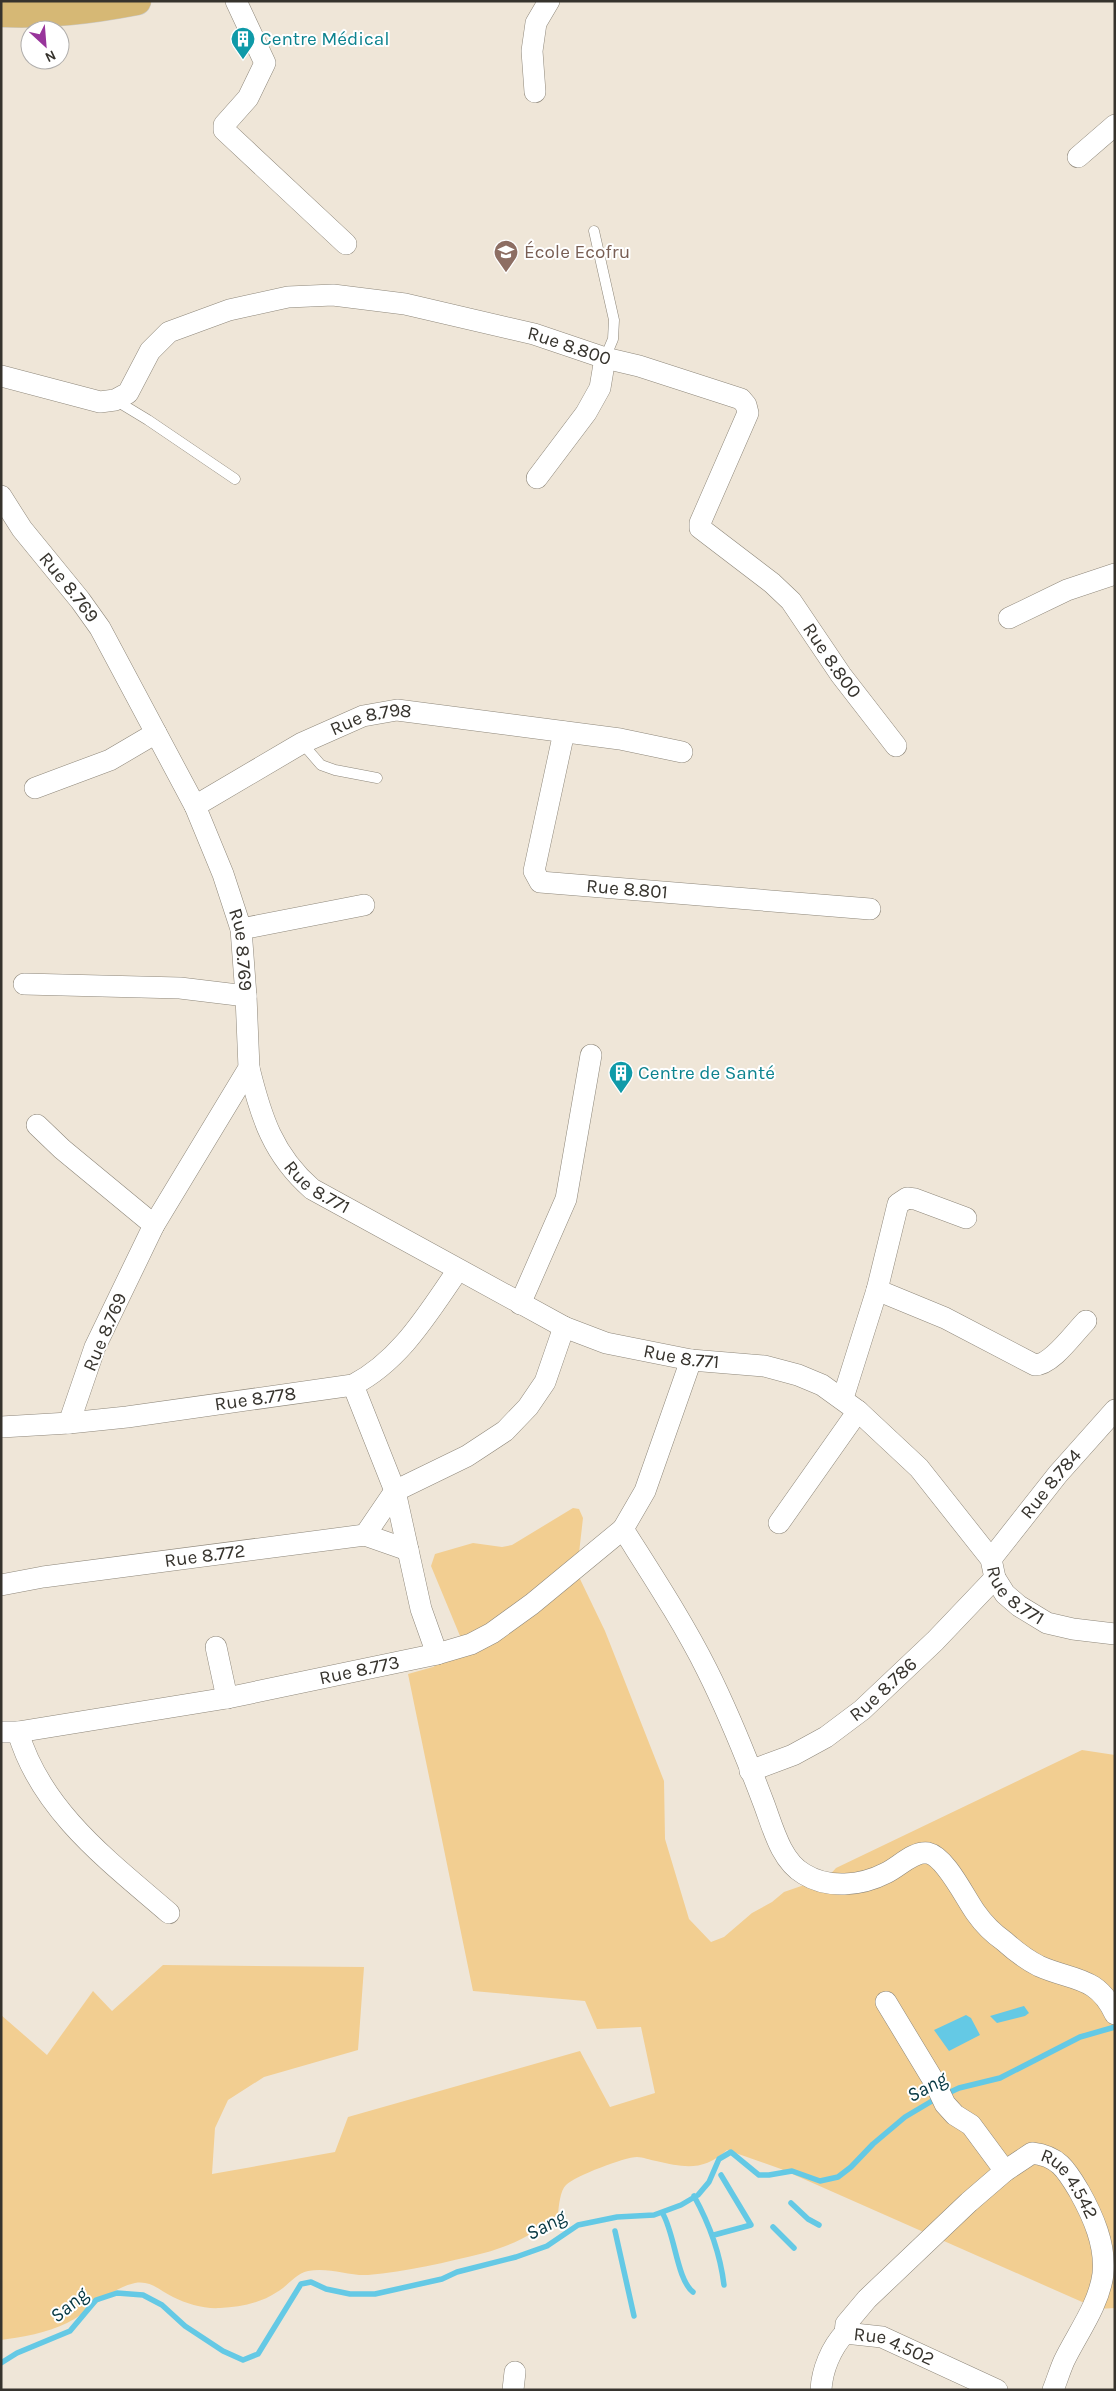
<svg xmlns="http://www.w3.org/2000/svg" width="1116" height="2391" viewBox="0 0 1116 2391" font-family="Karla,sans-serif">
<style>
.green{fill:#f2ce91}
.water{fill:#64c9e5}
.lines{fill:none;stroke-linecap:round;stroke-linejoin:round}
.stream{stroke:#64c9e5;stroke-width:5.5}
.lane-casing{stroke:#8e877a;stroke-width:11}
.street-casing{stroke:#8e877a;stroke-width:22}
.primary-casing{stroke:#cbcac8;stroke-width:29}
.lane{stroke:#fff;stroke-width:10}
.street{stroke:#fff;stroke-width:21}
.primary{stroke:#d6b875;stroke-width:28}
.labels{text-anchor:middle;dominant-baseline:central;stroke-width:4;stroke-linejoin:round;paint-order:stroke}
.culture-label{font-size:19px;fill:#0d838f;stroke:#fff;text-anchor:start}
.education-label{font-size:19px;fill:#785e54;stroke:#fff;text-anchor:start}
.street-label{font-size:19px;fill:#36332d;stroke:#fff}
.water-label{font-size:20px;font-style:italic;fill:#043641;stroke:#fff}
</style>
<rect width="100%" height="100%" fill="#efe6d8"/>
<!-- green -->
<path class="green" d="M573,1508L579,1509L583,1518L578,1562L580,1579L605,1631L664,1781L665,1839L689,1919L711,1942L724,1937L752,1913L772,1902L784,1892L807,1884L818,1888L836,1868L1082,1750L1115,1755V2308L1098,2309L781,2169L727,2150C703,2171 686,2168 656,2161C650,2160 643,2157 637,2157C625,2157 575,2176 566,2185C560,2191 559,2205 558,2214C537,2233 511,2246 484,2253C447,2262 406,2272 368,2275C348,2276 329,2267 308,2271C296,2273 288,2286 277,2292C261,2303 240,2307 220,2308C204,2309 187,2304 173,2297C160,2291 151,2280 135,2283C110,2288 90,2312 67,2323C46,2333 23,2337 1,2340V2015L47,2055L93,1991L112,2011L163,1965L364,1967L358,2050L264,2077L228,2100L215,2128L212,2174L335,2152L348,2117L580,2051L610,2107L655,2093L641,2027L597,2029L585,2001L473,1991L408,1674L433,1667L465,1648L431,1566L435,1554L473,1543L502,1547L512,1545Z"/>
<!-- water -->
<path class="water" d="M1024,2006L1029,2013L1025,2016L997,2023L990,2016Z
M966,2015L971,2018L980,2035L949,2051L934,2030Z"/>
<g class="lines">
<!-- stream -->
<path class="stream" d="M946,2094L959,2088L1000,2078L1080,2037L1115,2027
M694,2196C710,2225 720,2252 724,2285
M791,2203L808,2219L819,2225
M663,2214C675,2235 677,2280 693,2292
M773,2227L794,2248
M615,2231L634,2316
M714,2235L751,2225L721,2175
M1,2363L17,2353L70,2331L96,2300L117,2293L143,2295L162,2305L185,2326L223,2351L243,2360L258,2354L301,2284L311,2282L326,2289L350,2294H375L442,2279L457,2272L516,2257L547,2246L578,2225L617,2217L654,2215L681,2205L698,2195L709,2182L719,2159L731,2152L759,2175H769L792,2171L820,2181L838,2177L851,2167L873,2144L905,2117L937,2098"/>
<defs>
<path id="lane" d="M594,231L614,320L613,339L605,358
M115,400L148,420L235,479
M302,743L321,765L335,770L377,778"/>
<g id="street">
<path d="M236,1L265,63L248,98L224,125V130L346,244"/>
<path d="M535,92L532,51L536,23L549,1"/>
<path d="M1078,157L1115,125"/>
<path id="s1" d="M1,376L100,402L115,400L128,393L150,351L169,332L229,310L288,297L333,295L405,304L534,334L605,358L639,366L741,399L746,405L748,413L700,523V528L772,583L791,601L841,675L896,746"/>
<path d="M537,478L586,413L600,388L605,358"/>
<path id="s2" d="M1,496L22,529L80,600L100,628L195,806L223,874L241,929L246,996L249,1068L154,1225L95,1347L69,1423"/>
<path d="M1009,618L1067,590L1115,574"/>
<path id="s3" d="M564,732L534,871L540,882L870,909"/>
<path d="M35,788L110,760L156,733"/>
<path id="s4" d="M195,806L302,743L363,716L397,710L620,739L682,752"/>
<path d="M241,929L364,905"/>
<path d="M24,984L180,988L246,996"/>
<path id="s5" d="M249,1068C261,1117 273,1155 312,1189L564,1327L606,1343L691,1360L764,1366L798,1375L822,1385L858,1411L919,1468L991,1559L995,1578L1005,1594L1019,1606L1047,1623L1073,1629L1115,1634"/>
<path d="M37,1125L62,1149L154,1225"/>
<path d="M877,1290L945,1318L1035,1365C1052,1365 1074,1333 1086,1321"/>
<path d="M520,1304L566,1199L591,1055"/>
<path d="M691,1360L645,1491L623,1529C652,1575 683,1622 707,1670C729,1714 747,1759 764,1804C773,1828 781,1861 804,1874C828,1889 861,1886 886,1873C899,1867 913,1851 928,1853C946,1857 965,1898 976,1913C983,1923 994,1934 1004,1941C1014,1950 1027,1960 1039,1966C1072,1981 1097,1975 1115,2014"/>
<path d="M843,1398L877,1290L898,1204L907,1198L915,1199L966,1218"/>
<path id="s6" d="M1,1427L69,1423L127,1417L353,1385C401,1360 428,1313 458,1270"/>
<path d="M779,1523L858,1411"/>
<path d="M365,1535L395,1491L467,1456L505,1431L528,1407L545,1382L564,1327"/>
<path id="s7" d="M991,1559L1058,1474L1115,1410"/>
<path id="s8" d="M1,1585L43,1577L365,1535L408,1550"/>
<path d="M216,1647L227,1698"/>
<path d="M437,1654L471,1644L492,1633L532,1604L623,1529"/>
<path id="s9" d="M1,1732H18L227,1698L437,1654L421,1609L395,1491L353,1385"/>
<path d="M18,1732C41,1811 110,1862 169,1913"/>
<path id="s10" d="M750,1771L793,1755L826,1737L862,1710L935,1641L995,1578"/>
<path d="M886,2002L935,2083L945,2104L955,2115L971,2125L1005,2171"/>
<path id="s11" d="M845,2333L846,2324L867,2299L969,2202L1005,2171L1032,2153C1058,2156 1066,2169 1079,2191C1093,2216 1106,2245 1103,2274C1099,2305 1077,2334 1064,2361C1060,2370 1057,2380 1053,2390"/>
<path d="M513,2390L515,2372"/>
<path id="s12" d="M821,2390C822,2370 831,2348 845,2333L882,2337L997,2390"/>
</g>
<path id="primary" d="M1,13C49,15 90,10 137,1"/>
</defs>
<!-- lane casing -->
<use href="#lane" class="lane-casing"/>
<!-- street casing -->
<use href="#street" class="street-casing"/>
<!-- primary casing -->
<use href="#primary" class="primary-casing"/>
<!-- lane -->
<use href="#lane" class="lane"/>
<!-- street -->
<use href="#street" class="street"/>
<!-- primary -->
<use href="#primary" class="primary"/>
</g>
<!-- icons -->
<defs>
<symbol id="building-pin" viewBox="-11 -11 22 30"><path d="M0 17L-7.5 6A9.5 9.5 0 1 1 7.5 6Z" fill="#0f9aa8" stroke="#fff"/><path d="M-4-6H4V6H1V3H-1V6H-4ZM-2.5-4.3h1.7v1.8h-1.7ZM.8-4.3h1.7v1.8H.8ZM-2.5-1h1.7V.8h-1.7ZM.8-1h1.7V.8H.8Z" fill="#fff"/></symbol>
<symbol id="school-pin" viewBox="-11 -11 22 30"><path d="M0 17L-7.5 6A9.5 9.5 0 1 1 7.5 6Z" fill="#8d6e63" stroke="#fff"/><path d="M0-5L7-2L0 1L-7-2ZM-4 1L0 2.5L4 1V4Q0 6-4 4Z" fill="#fff"/></symbol>
</defs>
<g fill-rule="evenodd">
<use href="#building-pin" x="229" y="25" width="28" height="38"/>
<use href="#school-pin" x="492" y="238" width="28" height="38"/>
<use href="#building-pin" x="607" y="1059" width="28" height="38"/>
</g>
<g class="labels">
<!-- culture labels -->
<g class="culture-label">
<text x="260" y="39">Centre Médical</text>
<text x="638" y="1073">Centre de Santé</text>
</g>
<!-- education labels -->
<g class="education-label">
<text x="524" y="252">École Ecofru</text>
</g>
<!-- street labels -->
<g class="street-label">
<text stroke="none"><textPath href="#s1" startOffset="618">Rue 8.800</textPath></text>
<text stroke="none"><textPath href="#s2" startOffset="114">Rue 8.769</textPath></text>
<text stroke="none"><textPath href="#s1" startOffset="1128">Rue 8.800</textPath></text>
<text stroke="none"><textPath href="#s4" startOffset="198">Rue 8.798</textPath></text>
<text stroke="none"><textPath href="#s3" startOffset="242">Rue 8.801</textPath></text>
<text stroke="none"><textPath href="#s2" startOffset="519">Rue 8.769</textPath></text>
<text stroke="none"><textPath href="#s5" startOffset="142">Rue 8.771</textPath></text>
<text transform="translate(105 1332) rotate(-67)">Rue 8.769</text>
<text stroke="none"><textPath href="#s5" startOffset="548">Rue 8.771</textPath></text>
<text stroke="none"><textPath href="#s6" startOffset="256">Rue 8.778</textPath></text>
<text stroke="none"><textPath href="#s7" startOffset="96">Rue 8.784</textPath></text>
<text stroke="none"><textPath href="#s8" startOffset="206">Rue 8.772</textPath></text>
<text stroke="none"><textPath href="#s5" startOffset="982">Rue 8.771</textPath></text>
<text stroke="none"><textPath href="#s9" startOffset="364">Rue 8.773</textPath></text>
<text stroke="none"><textPath href="#s10" startOffset="158">Rue 8.786</textPath></text>
<text stroke="none"><textPath href="#s11" startOffset="314">Rue 4.542</textPath></text>
<text stroke="none"><textPath href="#s12" startOffset="114">Rue 4.502</textPath></text>
</g>
<!-- water labels -->
<g class="water-label">
<text transform="translate(927 2087) rotate(-28)">Sang</text>
<text transform="translate(546 2225) rotate(-28)">Sang</text>
<text transform="translate(69 2305) rotate(-40)">Sang</text>
</g>
</g>
<!-- border -->
<rect width="1116" height="2391" fill="none" stroke="#36332d" stroke-width="5"/>
<!-- north arrow -->
<g transform="translate(45 45) rotate(154)"><circle r="24" fill="#ffffff" stroke="#afadab"/>
<path d="M0-4L9 19L0 12L-9 19Z" fill="#98359b"/>
<text y="-8" font-size="14" font-weight="bold" text-anchor="middle" fill="#36332d">N</text>
</g>
</svg>
